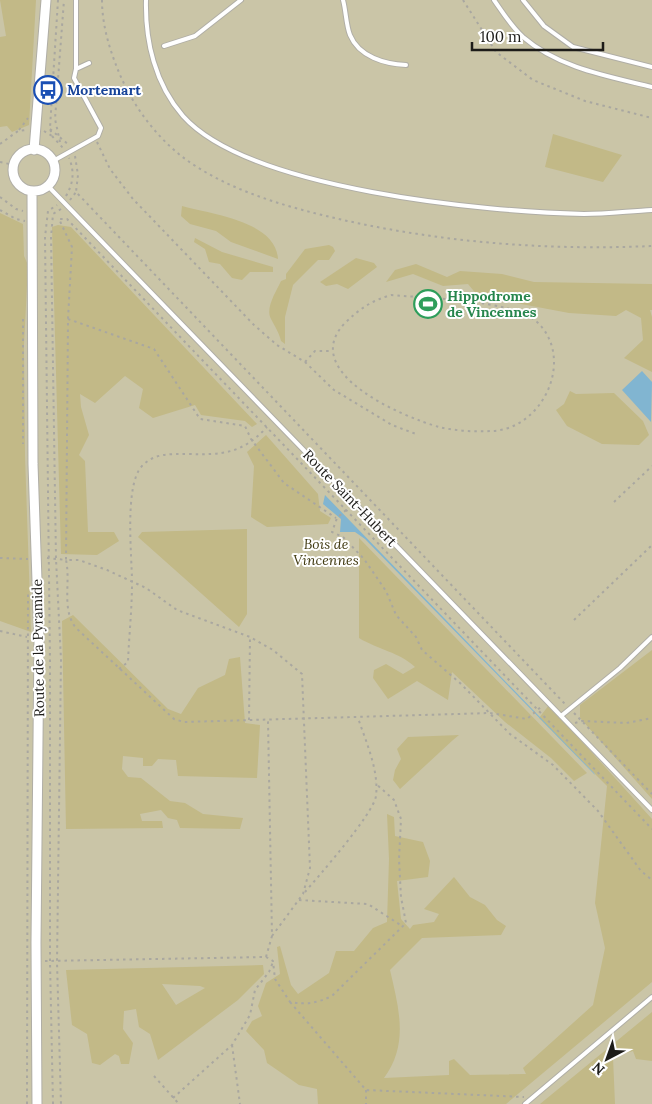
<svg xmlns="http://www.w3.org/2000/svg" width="652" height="1104" viewBox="0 0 652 1104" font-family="Lora,serif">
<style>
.green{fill:#cac5a7}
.forest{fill:#c2b987;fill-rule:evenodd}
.water{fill:#81b5d1}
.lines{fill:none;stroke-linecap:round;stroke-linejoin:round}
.service-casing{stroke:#b0aea6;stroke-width:6}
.tertiary-casing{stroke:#b0aea6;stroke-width:11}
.path{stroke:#a9a7a0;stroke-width:2;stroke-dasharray:2.5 4;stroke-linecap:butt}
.service{stroke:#fff;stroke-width:4}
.tertiary{stroke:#fff;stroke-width:9}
.labels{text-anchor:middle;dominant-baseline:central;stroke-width:4;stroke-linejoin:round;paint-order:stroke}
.transit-label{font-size:14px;font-weight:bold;fill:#164399;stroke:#fff;text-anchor:start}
.leisure-label{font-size:14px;font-weight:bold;fill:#27864d;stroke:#fff;text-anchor:start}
.street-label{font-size:14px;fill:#1d1c19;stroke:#fff}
.park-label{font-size:14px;font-style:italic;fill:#413a11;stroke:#fff}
</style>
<rect width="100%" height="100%" fill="#eceae1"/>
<!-- green -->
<path class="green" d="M0,0H652V1104H0Z"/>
<!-- forest -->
<path class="forest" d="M0,0H36L29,125L12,132L7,126L0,127V37L6,36Z
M553,134L622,155L603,182L545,167Z
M182,206C211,214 276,221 278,259L231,242L216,231L190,224L181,216Z
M0,213L23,224L24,256L28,265L24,345L25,456L31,632L0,621Z
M58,225L71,227L257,424L252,427L245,421L201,415L195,405L153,418L139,408L143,389L125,376L95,403L80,394L81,407L89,435L79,455L85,461L88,532H114L119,541L97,555L61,554L52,227Z
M195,238L222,252L273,267V272H250L242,280L232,278L220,264L209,262L205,249L194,242Z
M329,245L333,247L335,251L329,260H318L293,285L285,317V344L281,341C279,332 275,327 271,319C265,308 276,292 281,281L286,279V274L305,249Z
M356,258L374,263L377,267L348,289L337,284L326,286L320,282Z
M416,264L447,277L460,271L502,274L534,282L652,284V310H650L652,317V372L624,358L643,340L641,318L626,310L616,316L569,313L478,296L468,284L443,286L413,274L386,282L395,270Z
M570,391L576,394L614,393L643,421L649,435L639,445L602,444L567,426L556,410L564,404Z
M266,435L318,494L320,511L331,518L328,524L267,527L251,517L254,466L247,452Z
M247,529V614L239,627L138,537L142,532Z
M359,538L587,773L574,781L551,758L505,722L452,672L448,700L417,681L388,699L373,678L374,670L386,664L403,674L415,667C399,652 379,650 359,638Z
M73,615L168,709L181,714L198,688L225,675L229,659L240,657L245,723L260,725L257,778L178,776L176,760L158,759L152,766H143V758L123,756L122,769L128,777L141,778L170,801L185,803L203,814L243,818L240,829L180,828L177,820L168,818L161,810L140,814L142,821H162L163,828L66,829L62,621Z
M652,650V799L580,718V705Z
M549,705L652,819V982L506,1104H318L317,1089L299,1085L267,1063L264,1050L246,1031L252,1021L262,1016L258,1006L266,983L280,974L277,947L280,946L291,985L298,994L329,973L336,951H354L373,928L387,922L389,859L387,814L394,817L395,836L423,842L430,861L428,877L397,881L401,919L410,929L413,925L434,922L439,914L424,909L454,877L470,897L485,905L497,920L506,926L501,935L422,938L390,970C399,1009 409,1044 384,1078L449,1075V1061L454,1059L470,1075L526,1074L523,1068L593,1005L605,948L595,903L607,786L539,718Z
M459,735L453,740L400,789L393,780L395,770L401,759L397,749L408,737Z
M263,965L264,974L238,1000L158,1060L150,1034L139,1027L136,1009L124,1011L123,1029L133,1043L129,1064H121L119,1056L115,1054L100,1065L92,1063L87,1034L72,1025L66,970ZM162,984L200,986L205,988L176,1005Z
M652,1012V1061L636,1059L633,1051L613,1057L615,1104H540Z"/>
<!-- water -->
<path class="water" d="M642,371L652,382L651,422L622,390Z
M325,495L594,773L595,775L365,539L355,532H340L341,519L323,504Z"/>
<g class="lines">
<defs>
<path id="service" d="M146,0C145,41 155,84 183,116C249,190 487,212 584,214C607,214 630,211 652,210
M343,0C346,11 346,25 350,35C359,57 385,64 406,65
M494,0C503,13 511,26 523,37C559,68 607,76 652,87
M523,0L544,26L573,47L652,67
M164,46L195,36L241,0
M76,69V0
M53,161L98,136L101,128L74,78L76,69L89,63
M48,186L652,810
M561,716L620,668L652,637
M525,1104L652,997"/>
<path id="tertiary" d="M13 170a21 21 0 1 1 42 0a21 21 0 1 1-42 0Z
M34,150L46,0
M32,191L33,464L39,639L36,943L37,1104"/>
</defs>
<!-- service casing -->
<use href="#service" class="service-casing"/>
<!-- tertiary casing -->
<use href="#tertiary" class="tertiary-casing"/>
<!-- path -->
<path class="path" d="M58,0L50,128L52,136L63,148
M102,0C102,24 109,48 118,70C132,105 157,139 188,161C225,187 271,202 314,213C424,241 538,251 652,246
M463,0L496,52L533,80L585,101L652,118
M50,129L69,145
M19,130L28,118
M44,131L52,136
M60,142L55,119L64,0
M97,142L110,169L133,199L254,325L277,345L305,362L334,390L392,425L416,434
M0,144L18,131L26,130
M75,156L78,175L76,192L565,704
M0,162L14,165
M66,196C73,184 75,172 69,158
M0,197L16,209L23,211
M70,200L76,192
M61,209L53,214L51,237L56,559L61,660L57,962L61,1104
M0,210L16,219L25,221
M391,295C425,298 512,300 536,321C576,357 544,429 492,431C475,432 456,431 439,427C403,417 299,373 344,324C359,309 371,301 391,295Z
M23,319V444
M68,319L154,349L200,419L245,426L251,439L284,483L336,518
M305,362L315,351H332
M614,502L652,466
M346,510L337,518L332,532L343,537L364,559L386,591L396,615L416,637L422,650L460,683L510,734L553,765L598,811L641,871L652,880
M0,558L28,559
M47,558L66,560C71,583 61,609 76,628L174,719L184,722L490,713L527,719L542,706
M574,620L652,545
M0,631L27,637
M119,669L128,662C129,636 132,609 132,582C132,557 124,485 142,466C154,453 170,454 188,454C222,455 242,454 267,427
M574,713L652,794
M249,720L250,637
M575,723L582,721L626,723L652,718
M305,892C318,877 374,813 376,796C379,770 366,742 358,718
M299,900L368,904L402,926
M272,936L303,894L310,868L302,674L273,650L250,637L177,610L146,588L107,570L79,560H66L68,319L72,247L59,219H67L652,829
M266,957L272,936L268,721
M45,961L266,957L273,961L275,979L290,1002C306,1005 317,1003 332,996L406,923L401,897L399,859L401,819L394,800L375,783
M290,1002L366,1090L524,1097
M232,1045L240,1104
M154,1076L179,1104
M366,1090V1104
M173,1098L232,1045L250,1015L255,990L269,972L273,962
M27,1104L28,591
M53,1104L50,962V661L45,237L48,211L57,205"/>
<!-- service -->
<use href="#service" class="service"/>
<!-- tertiary -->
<use href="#tertiary" class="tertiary"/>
</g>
<!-- icons -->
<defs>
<symbol id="bus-ring" viewBox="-11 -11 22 22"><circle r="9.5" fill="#fff" stroke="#1a4fb4" stroke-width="1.5"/><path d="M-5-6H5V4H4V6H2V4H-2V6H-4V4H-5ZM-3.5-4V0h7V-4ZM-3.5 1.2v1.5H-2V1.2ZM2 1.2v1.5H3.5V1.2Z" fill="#1a4fb4"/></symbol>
<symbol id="stadium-ring" viewBox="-11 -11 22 22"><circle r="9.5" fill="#fff" stroke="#2e9e5b" stroke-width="1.5"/><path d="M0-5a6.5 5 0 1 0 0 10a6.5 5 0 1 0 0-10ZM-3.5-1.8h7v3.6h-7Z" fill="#2e9e5b"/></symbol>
</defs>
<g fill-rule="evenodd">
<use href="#bus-ring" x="32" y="74" width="32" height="32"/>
<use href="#stadium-ring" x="412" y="288" width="32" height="32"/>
</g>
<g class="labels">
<!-- transit labels -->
<g class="transit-label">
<text x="67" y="90">Mortemart</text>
</g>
<!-- leisure labels -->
<g class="leisure-label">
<text x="447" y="296">Hippodrome<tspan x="447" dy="16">de Vincennes</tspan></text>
</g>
<!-- street labels -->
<g class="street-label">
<text transform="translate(350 498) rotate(46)">Route Saint-Hubert</text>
<text transform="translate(38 648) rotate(-91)">Route de la Pyramide</text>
</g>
<!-- park labels -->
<g class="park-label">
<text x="326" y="544">Bois de<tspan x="326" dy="16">Vincennes</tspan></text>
</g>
</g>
<!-- north arrow -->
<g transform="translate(607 1059) rotate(221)" stroke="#ffffff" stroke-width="4" paint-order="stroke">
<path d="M0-4L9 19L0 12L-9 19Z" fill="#1d1c19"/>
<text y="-8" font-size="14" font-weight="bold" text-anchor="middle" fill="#1d1c19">N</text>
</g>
<!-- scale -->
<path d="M472 42v8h131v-8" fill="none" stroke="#1d1c19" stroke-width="2.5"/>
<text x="480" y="42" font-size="15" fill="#1d1c19" stroke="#ffffff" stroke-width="4" paint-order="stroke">100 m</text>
</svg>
